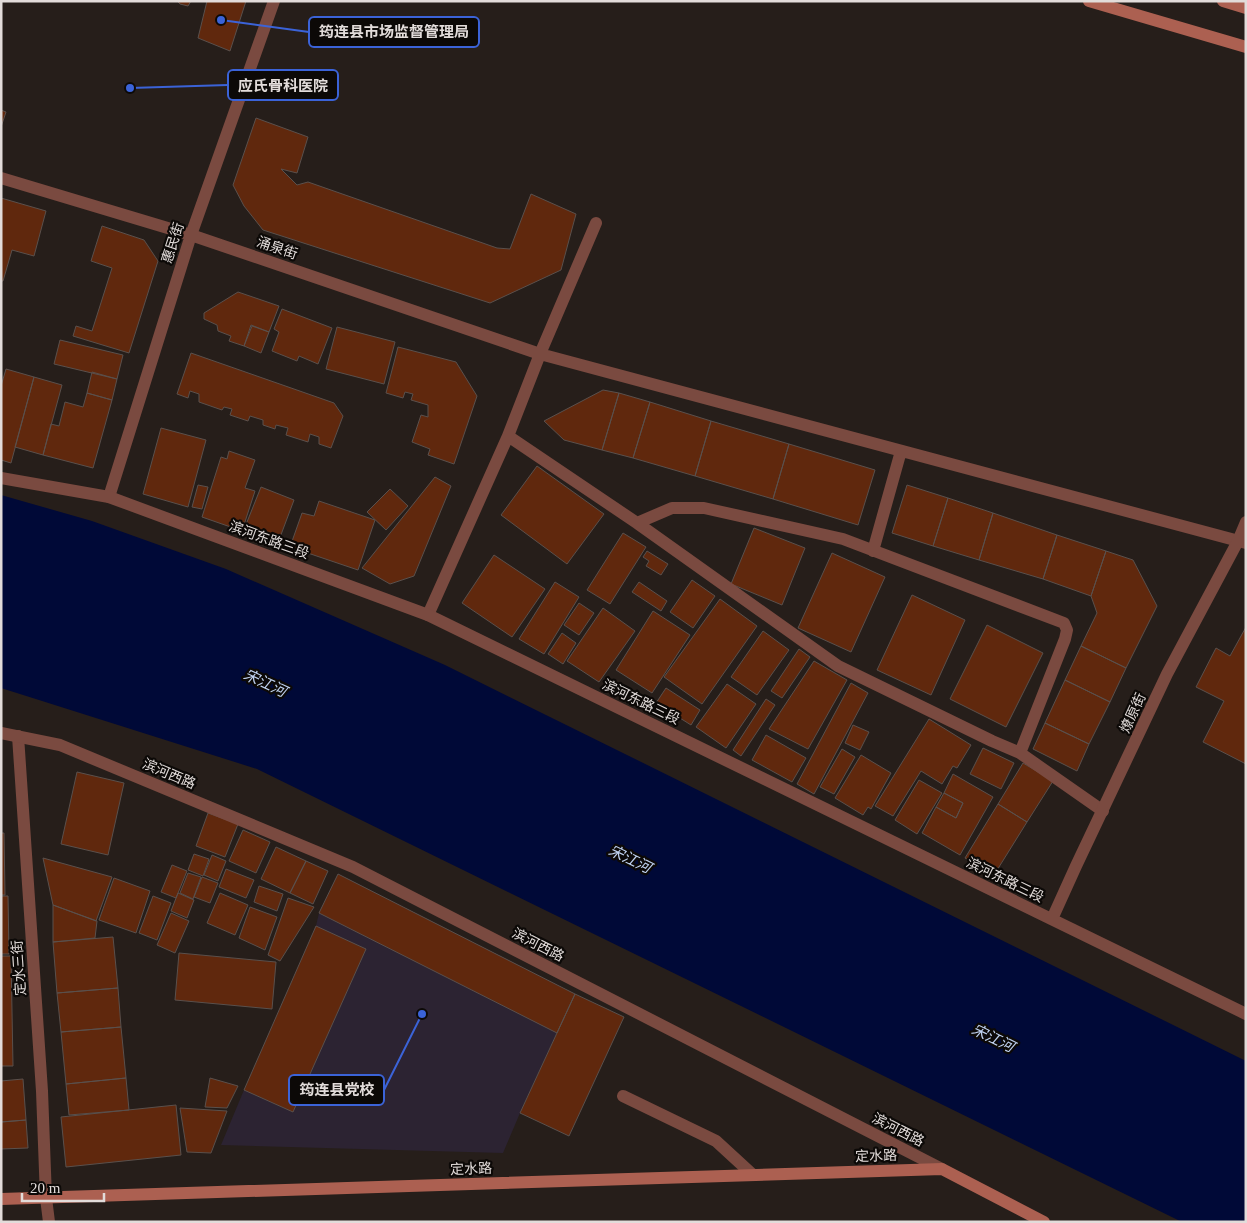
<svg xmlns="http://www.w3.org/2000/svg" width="1247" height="1223" viewBox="0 0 1247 1223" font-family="'Times New Roman','Noto Sans SC',serif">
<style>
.education{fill:#2c2332}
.water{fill:#000937}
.building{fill:#60280d;stroke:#5a504c}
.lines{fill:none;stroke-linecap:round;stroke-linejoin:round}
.service{stroke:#7a4a40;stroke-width:12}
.minor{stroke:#7a4a40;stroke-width:12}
.tertiary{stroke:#7a4a40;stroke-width:12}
.secondary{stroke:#ac6051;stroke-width:12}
.labels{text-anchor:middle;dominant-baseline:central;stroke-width:4.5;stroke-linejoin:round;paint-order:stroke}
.street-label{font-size:14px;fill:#e2dcda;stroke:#0c0907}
.water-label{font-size:15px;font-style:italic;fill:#bfd1f0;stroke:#0c0907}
.leader{fill:none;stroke:#3b63d8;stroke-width:2}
.callout-dot{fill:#3b63d8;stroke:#0c0907;stroke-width:2}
.callout{fill:#0c0907;stroke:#3b63d8;stroke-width:2}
.callout-label{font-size:15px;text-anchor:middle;font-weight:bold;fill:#e2dcda}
</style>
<rect width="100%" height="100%" fill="#261e1a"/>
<!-- education -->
<path class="education" d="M338,874L575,994L520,1113L503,1153L221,1145L244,1090L316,926L319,913Z"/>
<!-- water -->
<path class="water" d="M1,495L92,521L226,569L445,665L1246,1061V1222H1182L257,769L1,688Z"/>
<!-- building -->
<path class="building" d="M177,1H191L188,6L180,4Z
M207,1H246L230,51L198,38Z
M1,110L6,112L1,127Z
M256,118L308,137L297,173L281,169L297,185L308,182L497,248L510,249L531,194L576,214L561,270L490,303L263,230L244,206L233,185Z
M1,198L46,211L34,256L12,250L3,281H1Z
M102,226L144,240L158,261L129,353L73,336L76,326L92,331L112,268L91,261Z
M238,292L279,306L269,332L251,325L244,346L229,341L231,336L218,331L217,325L204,319V313Z
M282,309L332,328L318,364L299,356L297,361L272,351L279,332L274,329Z
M252,326L269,332L261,353L244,346Z
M337,327L395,342L384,384L326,369Z
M60,340L123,355L117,379L54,364Z
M398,347L456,362L477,396L454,464L428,455L430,449L412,442L421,415L428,417V405L411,400L413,394L405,392L403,398L386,393Z
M191,353L334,403L343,416L331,448L319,444V437L310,434L308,442L286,435L288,428L276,425L275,429L263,425V420L250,416L248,421L230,415L232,409L224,407L222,410L199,402V394L190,391L188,398L177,394Z
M6,369L34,377L11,463L1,460V386Z
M92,372L117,379L112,400L87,393Z
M34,377L62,385L43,455L15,447Z
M603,390L619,393L602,450L564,440L544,421Z
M87,393L112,400L93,468L43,455L51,424L59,426L65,402L83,407Z
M619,393L650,402L633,458L602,450Z
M650,402L711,421L695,476L633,458Z
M711,421L789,444L773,499L695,476Z
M161,428L206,440L188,507L143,494Z
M789,444L875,470L858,525L773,499Z
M229,451L255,460L245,488L255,491L242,531L202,517L221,457L227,459Z
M537,466L604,514L567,564L501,515Z
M435,477L451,486L414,576L390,584L362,568Z
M198,485L208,487L202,509L192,507Z
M907,485L948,498L933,546L892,533Z
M261,487L294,500L279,540L245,527Z
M390,489L408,506L386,530L367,512Z
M948,498L993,513L979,560L933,546Z
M319,501L375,520L358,570L290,547L302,513L314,516Z
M993,513L1057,535L1043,579L979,560Z
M754,528L805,548L782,605L731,584Z
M623,533L646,547L610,604L587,590Z
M1057,535L1106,551L1091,596L1043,579Z
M647,551L668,564L661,575L646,566L649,561L643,557Z
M1106,551L1133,560L1157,606L1126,668L1081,646L1097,613L1091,596Z
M832,553L885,577L851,652L798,628Z
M494,555L545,589L512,637L462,603Z
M692,580L715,596L693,628L670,612Z
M555,582L579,597L544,654L519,639Z
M639,582L667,601L661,611L632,592Z
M912,595L965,620L931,695L877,670Z
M720,599L757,626L702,704L664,677Z
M579,603L594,613L579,635L564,625Z
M603,608L635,631L599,682L567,661Z
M653,611L690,635L652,693L616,670Z
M987,625L1043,653L1006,727L950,699Z
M1246,627V764L1203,742L1224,701L1196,687L1216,648L1230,656Z
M763,631L789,650L757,695L731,677Z
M562,633L576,643L563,664L548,654Z
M1081,646L1126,668L1110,702L1065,680Z
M799,649L810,657L782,698L771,691Z
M814,661L847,680L808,749L769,729Z
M1065,680L1110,702L1089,744L1045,723Z
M851,683L868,693L814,794L797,784Z
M727,684L756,704L726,748L696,727Z
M666,688L700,710L691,725L656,703Z
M766,699L775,705L741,756L733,750Z
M929,719L971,745L957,768L953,766L942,784L921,771L893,816L875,806Z
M1045,723L1089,744L1077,771L1033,749Z
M853,725L869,732L860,750L845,743Z
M766,735L806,758L792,782L752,760Z
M983,748L1014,763L1001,789L970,774Z
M842,749L855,757L834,794L820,787Z
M861,755L891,773L871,809L868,807L863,815L835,798Z
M1023,763L1053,781L1027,822L998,804Z
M77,772L124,783L108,855L61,844Z
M953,774L993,797L960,855L922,833L936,807L956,818L963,803L944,793Z
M919,780L942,793L917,834L895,820Z
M944,793L963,803L956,818L936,807Z
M998,804L1027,822L994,875L965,858Z
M208,813L238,824L225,857L196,846Z
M243,830L270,842L256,873L229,861Z
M1,833H4L5,895H1Z
M276,847L306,861L290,893L261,879Z
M194,854L209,859L203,876L188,870Z
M212,855L226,861L218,881L204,875Z
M43,858L112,877L96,921L53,905Z
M306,861L328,871L313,904L290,893Z
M172,865L187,871L176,898L161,892Z
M226,869L254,880L246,898L219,887Z
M188,873L201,877L193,899L180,893Z
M338,874L575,994L557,1033L319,913Z
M202,877L218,883L210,903L194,897Z
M114,878L150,891L136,933L99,920Z
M259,886L283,894L277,911L254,902Z
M178,893L194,900L187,918L171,911Z
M220,893L248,905L235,935L207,923Z
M1,896H8L9,954H1Z
M153,896L171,903L157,940L139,933Z
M288,898L314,907L280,961L268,955Z
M53,905L97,921L95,938L53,942Z
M250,907L277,917L265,950L239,938Z
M171,913L189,921L175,953L157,945Z
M316,926L366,949L293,1112L244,1090Z
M113,937L118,988L57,993L53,942Z
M179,953L276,962L272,1009L175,1000Z
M1,956H11L13,1066H1Z
M118,988L121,1027L61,1032L57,993Z
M575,994L624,1017L569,1136L520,1113Z
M121,1027L126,1078L66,1084L61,1032Z
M126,1078L129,1110L69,1115L66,1084Z
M210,1078L238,1086L227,1108L205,1107Z
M23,1079L26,1120L1,1122V1081Z
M176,1105L181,1155L66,1167L61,1117Z
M180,1108L227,1111L211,1153L187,1152Z
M26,1120L28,1148L1,1149V1122Z"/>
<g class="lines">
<!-- service -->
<path class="service" d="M623,1096L716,1141L753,1175"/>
<!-- minor -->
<path class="minor" d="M1,178L191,235L540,354L1246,543
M508,436L637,523L838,666L992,741L1020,753L1103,811
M109,497L191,235L274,1
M637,523L672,508H704L843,539L1064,623L1067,630L1065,639L1020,753
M873,551L901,451
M428,615L508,436L540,354L596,223
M18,736L42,1091L46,1198L49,1222"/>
<!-- tertiary -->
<path class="tertiary" d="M1,478L109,497L428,615L1246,1014
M1,733L60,745L353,867L942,1169
M1052,919L1076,866L1167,674L1238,541L1246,522"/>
<!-- secondary -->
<path class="secondary" d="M1089,1L1246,47
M1223,1L1246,8
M1,1199L942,1169L1044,1222"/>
</g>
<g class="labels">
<!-- street labels -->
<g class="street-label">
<text transform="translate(173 243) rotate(-72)">惠民街</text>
<text transform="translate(277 248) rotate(19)">涌泉街</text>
<text transform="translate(269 540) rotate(20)">滨河东路三段</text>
<text transform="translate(641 702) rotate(26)">滨河东路三段</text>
<text transform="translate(1133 713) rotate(-65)">燎原街</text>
<text transform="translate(169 774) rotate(23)">滨河西路</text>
<text transform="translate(1005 880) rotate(26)">滨河东路三段</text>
<text transform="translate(538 945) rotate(27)">滨河西路</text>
<text transform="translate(19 968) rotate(-94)">定水三街</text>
<text transform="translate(898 1130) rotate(27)">滨河西路</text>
<text transform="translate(876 1156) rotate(-2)">定水路</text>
<text transform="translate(471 1169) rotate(-2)">定水路</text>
</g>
<!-- water labels -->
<g class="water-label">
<text transform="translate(265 683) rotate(25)">宋江河</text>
<text transform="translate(630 859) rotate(26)">宋江河</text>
<text transform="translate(993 1038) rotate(26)">宋江河</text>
</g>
</g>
<!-- callouts -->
<path class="leader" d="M221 20L309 32M130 88L228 85M422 1014L384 1090"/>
<g class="callout-dot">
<circle cx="221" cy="20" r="5"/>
<circle cx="130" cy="88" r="5"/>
<circle cx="422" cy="1014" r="5"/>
</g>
<g class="callout">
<rect x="309" y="17" width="170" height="30" rx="5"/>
<rect x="228" y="70" width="110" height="30" rx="5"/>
<rect x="289" y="1075" width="95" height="30" rx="5"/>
</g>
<g class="callout-label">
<text x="394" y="37">筠连县市场监督管理局</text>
<text x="283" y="91">应氏骨科医院</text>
<text x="337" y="1095">筠连县党校</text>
</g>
<!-- border -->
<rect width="1247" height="1223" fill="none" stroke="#e2dcda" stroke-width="5"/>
<!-- scale -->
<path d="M22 1193v8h82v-8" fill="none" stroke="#e2dcda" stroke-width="2.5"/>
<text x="30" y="1193" font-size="15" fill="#e2dcda" stroke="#0c0907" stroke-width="4" paint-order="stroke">20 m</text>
</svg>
